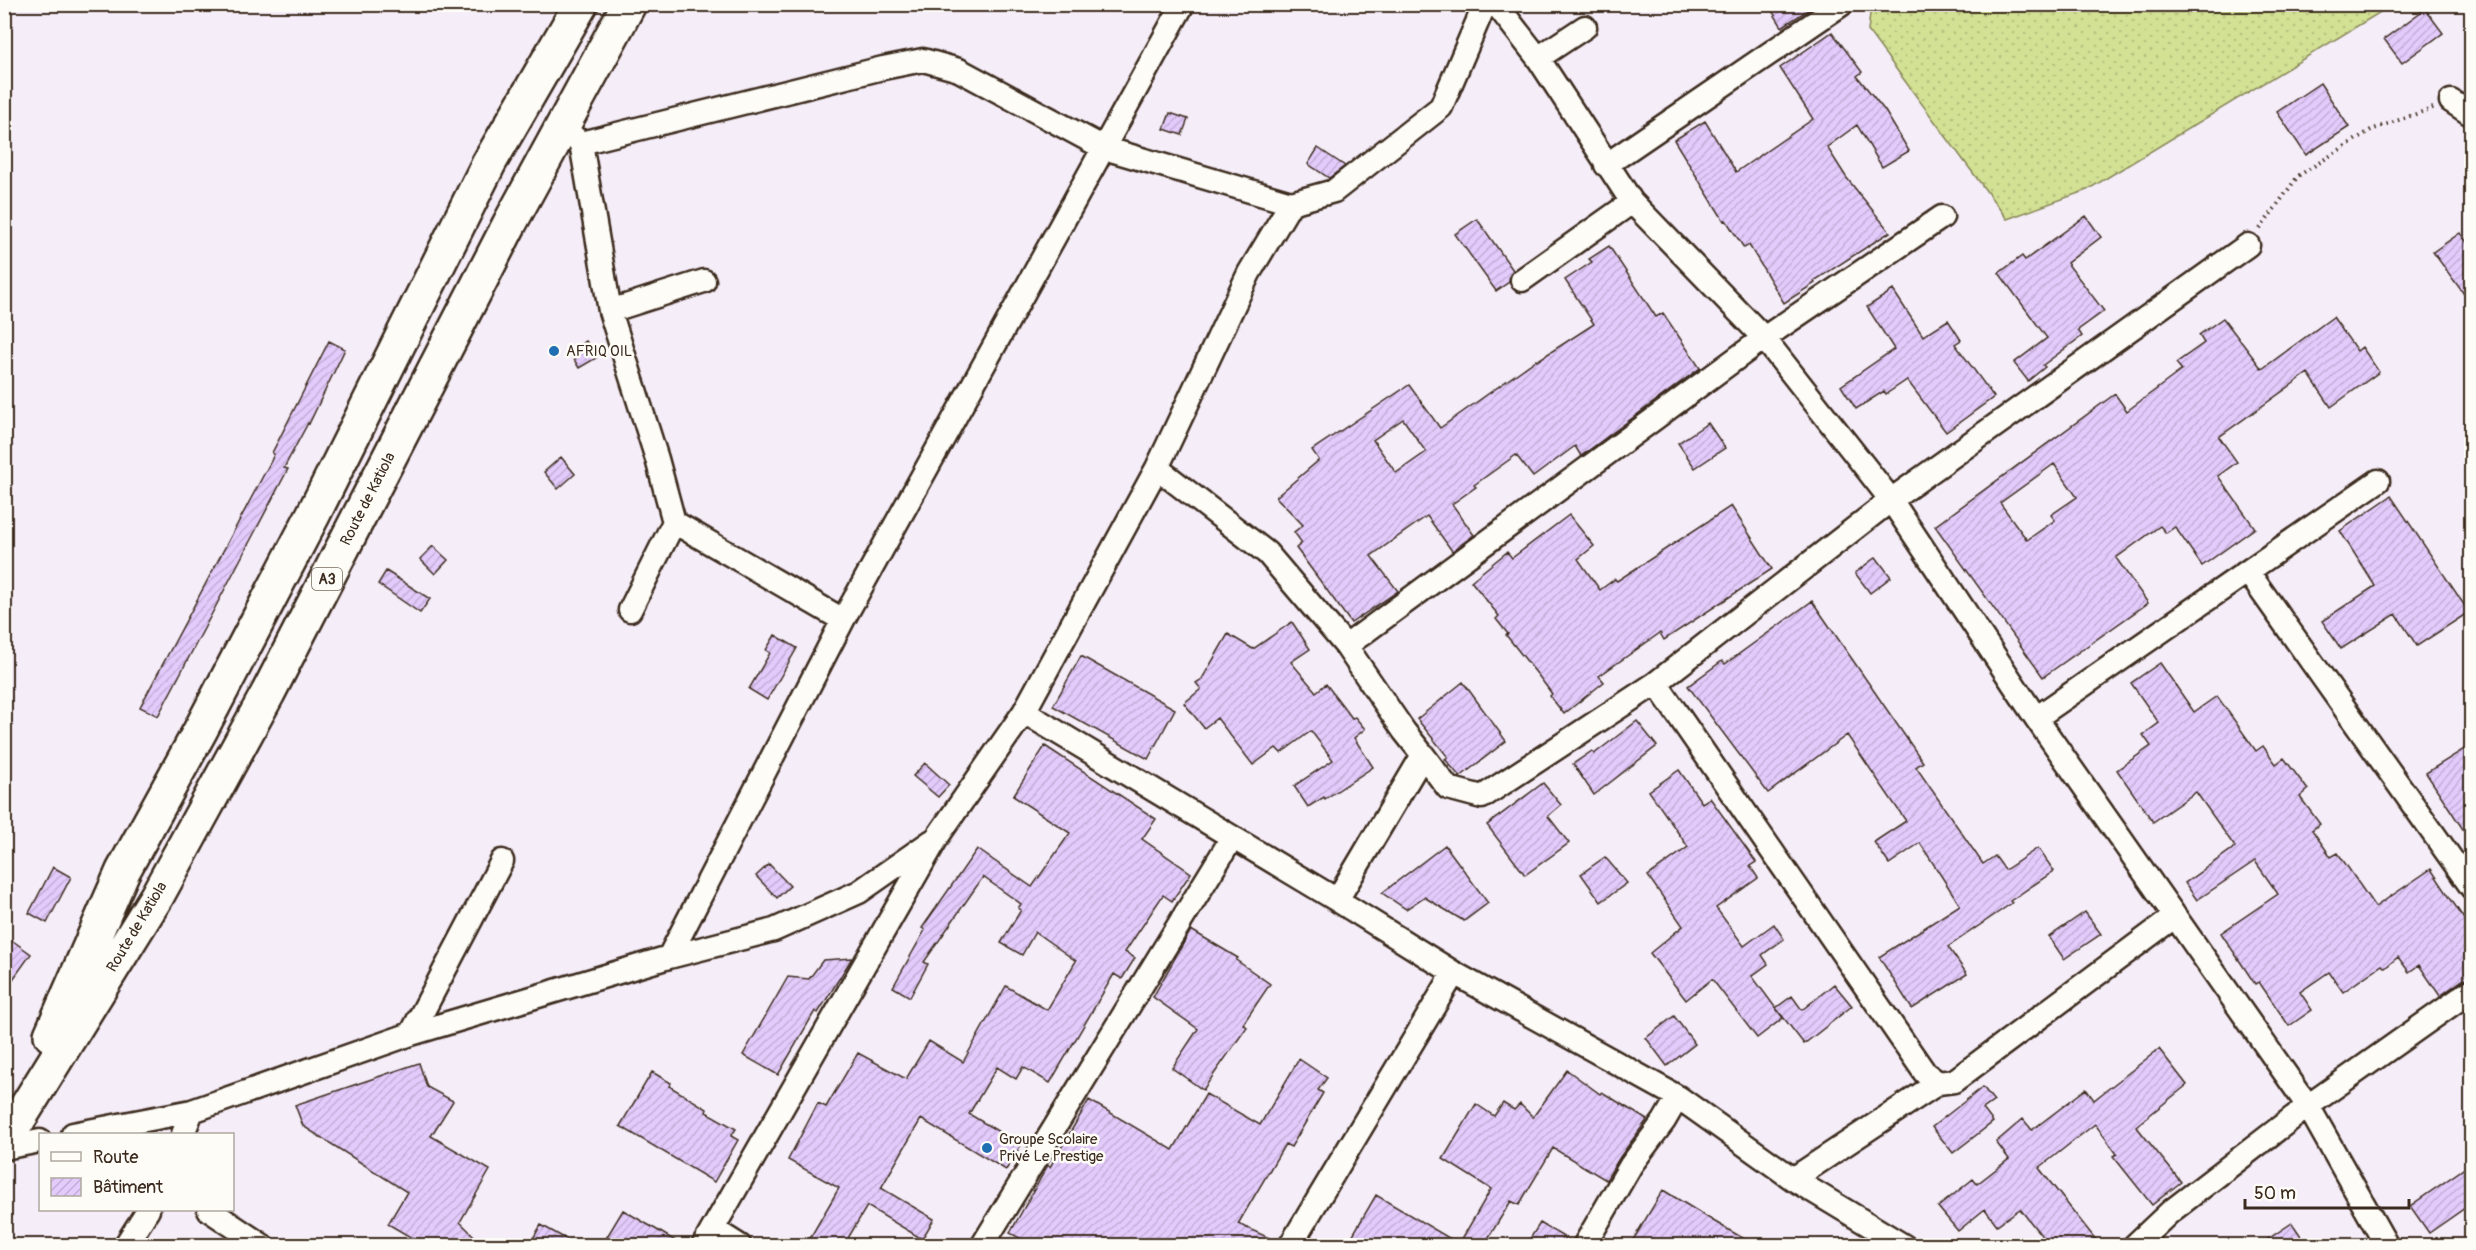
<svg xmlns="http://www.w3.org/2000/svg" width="2476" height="1250" viewBox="0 0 2476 1250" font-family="Pangolin,sans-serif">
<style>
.grass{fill:url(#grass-dots);stroke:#878659;stroke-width:1.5}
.building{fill:url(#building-hatch);stroke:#3b2a1e;stroke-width:1.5;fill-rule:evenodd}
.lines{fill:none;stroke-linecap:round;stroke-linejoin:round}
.minor-casing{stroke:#3b2a1e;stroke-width:27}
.highway-casing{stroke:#3b2a1e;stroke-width:38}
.path{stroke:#3b2a1e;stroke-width:4;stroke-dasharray:1.5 4.5;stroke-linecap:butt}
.minor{stroke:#fdfcf7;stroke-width:22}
.highway{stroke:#fdfcf7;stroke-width:33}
.poi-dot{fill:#1f6fb2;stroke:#fdfcf7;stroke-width:2}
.labels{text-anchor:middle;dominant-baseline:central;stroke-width:5;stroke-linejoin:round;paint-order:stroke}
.shield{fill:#fdfcf7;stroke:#75695f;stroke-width:1.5}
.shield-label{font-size:14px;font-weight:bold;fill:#3b2a1e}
.poi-label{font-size:15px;fill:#3b2a1e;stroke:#fdfcf7;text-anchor:start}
.street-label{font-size:15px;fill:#3b2a1e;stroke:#fdfcf7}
</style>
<defs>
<pattern id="grass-dots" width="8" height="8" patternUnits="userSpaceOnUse" patternTransform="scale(1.5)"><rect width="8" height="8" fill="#d3e194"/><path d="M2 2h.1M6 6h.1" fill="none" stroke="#b6c17f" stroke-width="1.8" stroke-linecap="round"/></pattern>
<pattern id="building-hatch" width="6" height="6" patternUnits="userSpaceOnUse" patternTransform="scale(1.5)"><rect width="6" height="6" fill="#e3cbfb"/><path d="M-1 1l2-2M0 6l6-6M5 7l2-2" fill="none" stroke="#c4aed7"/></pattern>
</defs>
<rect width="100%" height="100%" fill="#f5edf8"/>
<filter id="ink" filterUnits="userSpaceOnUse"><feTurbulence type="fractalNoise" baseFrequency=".0167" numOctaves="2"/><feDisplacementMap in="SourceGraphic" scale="12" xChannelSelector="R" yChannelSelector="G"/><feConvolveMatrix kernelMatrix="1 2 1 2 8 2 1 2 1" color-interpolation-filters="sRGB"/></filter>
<g filter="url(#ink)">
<!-- grass -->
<path class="grass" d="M1871,5V4L2392,5L2087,190L2007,219L1868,31Z"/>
<!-- building -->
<path class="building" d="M1768,4H1817L1782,27Z
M2425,9L2443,33L2402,63L2384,39Z
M1832,32L1862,72L1857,76L1885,111L1909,151L1882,167L1857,125L1827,147L1846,177L1890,232L1814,281L1815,283L1784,303L1749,245L1744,248L1726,220L1724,221L1674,140L1705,121L1736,172L1813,119L1780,68Z
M2320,83L2349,127L2306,155L2277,112Z
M1170,113L1188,119L1182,135L1164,129Z
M1318,148L1345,166L1329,178L1308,164Z
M2086,216L2101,237L2067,263L2104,311L2078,330L2082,336L2043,365L2045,367L2028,381L2014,363L2047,338L1999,273L2022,256L2025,260Z
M1477,219L1513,270L1510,275L1509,282L1496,291L1455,234Z
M2460,233L2472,249V305L2433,252Z
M1609,246L1656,317L1663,313L1700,368L1581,456L1575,446L1533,477L1516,455L1474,485L1476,487L1452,504L1474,535L1452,551L1427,516L1371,556L1398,591L1351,623L1296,548L1302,543L1294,532L1303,525L1276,497L1319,460L1312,450L1409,385L1440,428L1536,360L1537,361L1594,324L1565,280L1592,262L1589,259ZM1403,419L1426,452L1396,473L1373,440Z
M1893,290L1923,336L1948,320L1961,340L1955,344L1994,397L1946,432L1907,380L1886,394L1884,391L1856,409L1841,386L1894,349L1867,307Z
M2333,317L2357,351L2362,347L2379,372L2331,407L2308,373L2219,437L2237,462L2218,476L2255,528L2202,566L2175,527L2166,533L2160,526L2116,558L2148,603L2043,677L1935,526L2115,394L2127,411L2182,370L2176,363L2204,343L2199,335L2223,318L2262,369ZM2054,464L2077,497L2051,515L2055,520L2027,540L2000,503Z
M329,341L345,349L309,424L308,423L284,468L288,469L158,716L140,707L271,461L274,454L272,453Z
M586,341L596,358L579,368L569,351Z
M1708,423L1725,448L1695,468L1678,443Z
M561,457L575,474L558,489L544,472Z
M2391,496L2469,612L2417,646L2396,614L2341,649L2322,621L2375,586L2340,531Z
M1731,506L1772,569L1664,640L1660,633L1599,676L1604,682L1564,714L1550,696L1552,694L1541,679L1506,635L1508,634L1496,619L1499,616L1471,581L1507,552L1512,558L1569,515L1594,546L1578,559L1600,590L1615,579L1617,581Z
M433,546L448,560L435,574L420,559Z
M1876,557L1891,577L1870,593L1855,573Z
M386,571L430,599L420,613L378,584Z
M1812,601L1923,762L1916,767L1983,864L1995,856L2005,870L2038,848L2054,871L2010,901L2012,903L1948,947L1967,974L1912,1009L1879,957L1960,905L1920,843L1889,864L1874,842L1906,821L1847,735L1768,793L1688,686L1722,661L1725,664Z
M1292,622L1310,649L1291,662L1316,692L1326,684L1352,718L1355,717L1365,729L1354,738L1373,767L1325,799L1324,797L1308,807L1294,786L1333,760L1311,731L1281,753L1276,748L1253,765L1217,718L1204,728L1184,703L1201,689L1196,683L1202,679L1228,634L1253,649Z
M775,635L797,648L767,700L749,689L770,653L766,650Z
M1081,656L1175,709L1148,759L1053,706Z
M2160,663L2194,712L2217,696L2256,751L2263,746L2276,764L2284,758L2308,790L2300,797L2320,824L2312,830L2331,857L2338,853L2375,907L2431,869L2472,931V977L2464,979L2440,996L2419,965L2409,972L2398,957L2385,968L2382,965L2343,992L2329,972L2300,992L2312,1010L2289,1026L2259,982L2255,984L2221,933L2278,894L2255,861L2197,900L2185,883L2235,847L2196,792L2153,822L2117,770L2151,746L2143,735L2159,723L2131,683Z
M1463,682L1506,741L1460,777L1445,759L1448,757L1417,719Z
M1637,721L1657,746L1594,795L1573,764L1592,751L1594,754Z
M2472,744V843L2426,773Z
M1045,746L1156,819L1142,839L1191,873L1172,901L1163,895L1125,952L1135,958L1122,979L1114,974L1050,1083L1023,1067L1016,1079L997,1067L969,1114L1021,1145L1006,1170L921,1119L881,1188L934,1219L922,1239L867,1206L844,1245H806L839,1188L788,1160L818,1103L826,1107L858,1053L906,1079L929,1041L963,1062L1006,986L1047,1010L1076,961L1035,932L1022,955L1001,943L1021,910L1018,908L1021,904L983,877L924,962L928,964L910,997L893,987L925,930L922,928L977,849L1032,887L1070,833L1013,796Z
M925,763L949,785L938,797L913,776Z
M1679,770L1702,803L1710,798L1756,862L1750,866L1758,878L1716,908L1744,946L1774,924L1784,939L1762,955L1768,964L1752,976L1783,1018L1757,1038L1712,979L1686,1000L1650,953L1683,926L1648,876L1688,847L1649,791Z
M1543,783L1561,805L1548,816L1569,843L1525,875L1487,825Z
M1445,845L1488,903L1464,921L1424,897L1406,909L1382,893Z
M1605,857L1627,883L1601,902L1581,874Z
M769,864L790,886L777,898L756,876Z
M53,867L71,877L47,923L29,913Z
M2085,912L2101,934L2064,959L2049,937Z
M1191,930L1238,958L1236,960L1270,984L1243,1024L1247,1027L1203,1090L1172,1068L1198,1029L1153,997Z
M13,941L31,954L4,992V953Z
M852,958L818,1013L815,1011L778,1075L743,1055L788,977L809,979L823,960Z
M1834,984L1852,1006L1804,1044L1776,1008L1792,996L1802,1010Z
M1674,1016L1695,1044L1667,1066L1646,1038Z
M2159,1049L2187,1085L2136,1126L2181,1182L2152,1205L2113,1156L2117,1154L2095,1124L2039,1168L2100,1245H2049L2020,1209L1997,1225L1985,1209L1958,1231L1938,1207L1973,1179L1977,1184L2009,1159L1996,1142L2023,1119L2032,1130L2086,1089L2094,1100Z
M1299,1059L1327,1078L1318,1090L1323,1093L1291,1147L1285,1144L1238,1224L1278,1242L1277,1245H1033L1010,1233L1048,1165L1050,1167L1089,1100L1173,1150L1206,1094L1260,1125Z
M419,1063L427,1087L453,1101L431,1136L490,1170L460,1222L483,1245H424L388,1224L407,1192L303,1126L295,1105Z
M1567,1070L1600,1094L1602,1092L1647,1120L1620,1157L1606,1180L1553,1148L1519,1205L1511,1201L1484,1245H1347L1376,1195L1459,1244L1491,1189L1443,1159L1476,1104L1494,1116L1503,1103L1514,1110L1520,1104L1533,1117Z
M652,1072L671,1083L669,1086L707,1109L706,1112L736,1129L731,1136L738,1140L714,1182L620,1126Z
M1983,1087L1994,1101L1983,1109L1993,1122L1953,1153L1932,1127Z
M2472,1163V1203L2429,1233L2410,1206Z
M1663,1190L1715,1222L1755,1245H1630Z
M623,1210L657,1230L682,1245H602Z
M1540,1223L1572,1242L1571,1245H1526Z
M2292,1223L2307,1245H2259Z
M541,1225L577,1245H529Z"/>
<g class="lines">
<defs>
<path id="minor" d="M1496,4L1538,58L1632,202L1764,338L1891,500L2036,718L2308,1106L2387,1246
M1538,58L1585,27
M2451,101L2472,115
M569,133L581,143L610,311L657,459L674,522L843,620
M581,143L883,68L923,60L959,70L1104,148L1291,203L1249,273L1157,468L1024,712L938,836L703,1246
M1606,165L1842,4
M1291,203L1334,191L1441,107L1485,4
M1522,280L1632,202
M610,311L704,281
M1157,468L1267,553L1346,646L1404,731L1423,755L1337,900
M2248,572L2472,888
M630,610L674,522
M1346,646L1764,338L1942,217
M1656,683L1925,1073L1938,1083L1954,1081L2174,917
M1024,712L1337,900L1454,973L1678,1097L1793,1179L1904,1246
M2036,718L2378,481
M1423,755L1448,788L1482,797L1656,683L1891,500L2248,245
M669,957L843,620L1183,4
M411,1034L502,861
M73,1134L192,1111L411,1034L669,957L774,930L859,892L932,841
M183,1134L192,1111
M4,1148L40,1141
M1793,1179L1938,1083
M209,1210L263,1246
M713,1229L740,1246
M125,1246L148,1210
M982,1246L1232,838
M1290,1246L1454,973
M1584,1246L1631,1165L1664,1121L1678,1097
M2134,1246L2170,1212L2308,1106L2472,990"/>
<path id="highway" d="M51,1035L123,871L200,731L313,515L489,163L581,4
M4,1143L157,896L268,693L510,223L629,4"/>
</defs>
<!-- minor casing -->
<use href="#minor" class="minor-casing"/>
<!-- highway casing -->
<use href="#highway" class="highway-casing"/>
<!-- path -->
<path class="path" d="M2260,229L2298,176L2371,130L2433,108"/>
<!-- minor -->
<use href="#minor" class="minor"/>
<!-- highway -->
<use href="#highway" class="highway"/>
</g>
</g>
<!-- markers -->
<g class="poi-dot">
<circle cx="554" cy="351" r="6"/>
<circle cx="987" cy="1148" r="6"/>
</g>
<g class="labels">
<!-- shield labels -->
<rect class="shield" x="312" y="568" width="30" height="22" rx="4.5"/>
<g class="shield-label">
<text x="327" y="579">A3</text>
</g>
<!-- poi labels -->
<g class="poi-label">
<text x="566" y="351">AFRIQ OIL</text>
<text x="999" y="1139">Groupe Scolaire<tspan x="999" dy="17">Privé Le Prestige</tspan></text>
</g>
<!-- street labels -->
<g class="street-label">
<text transform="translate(368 499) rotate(-63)">Route de Katiola</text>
<text transform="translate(137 927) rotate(-59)">Route de Katiola</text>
</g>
</g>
<!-- margin -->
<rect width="2476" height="1250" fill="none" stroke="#fdfcf7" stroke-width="24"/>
<rect x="12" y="12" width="2452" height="1226" fill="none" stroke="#3b2a1e" stroke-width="2" filter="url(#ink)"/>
<!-- legend -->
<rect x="39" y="1133" width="195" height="78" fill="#fdfcf7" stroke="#afa8a0" stroke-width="1.5"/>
<rect x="51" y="1152" width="30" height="9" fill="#fdfcf7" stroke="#afa8a0" stroke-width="1.5"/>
<text x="93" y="1163" font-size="18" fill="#3b2a1e">Route</text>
<rect x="51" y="1178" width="30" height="18" fill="url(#building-hatch)" stroke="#afa8a0" stroke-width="1.5"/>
<text x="93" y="1193" font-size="18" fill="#3b2a1e">Bâtiment</text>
<!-- scale -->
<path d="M2245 1199v9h164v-9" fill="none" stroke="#3b2a1e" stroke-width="3"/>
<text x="2254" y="1199" font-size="18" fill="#3b2a1e" stroke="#fdfcf7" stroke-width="4.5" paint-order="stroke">50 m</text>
</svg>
